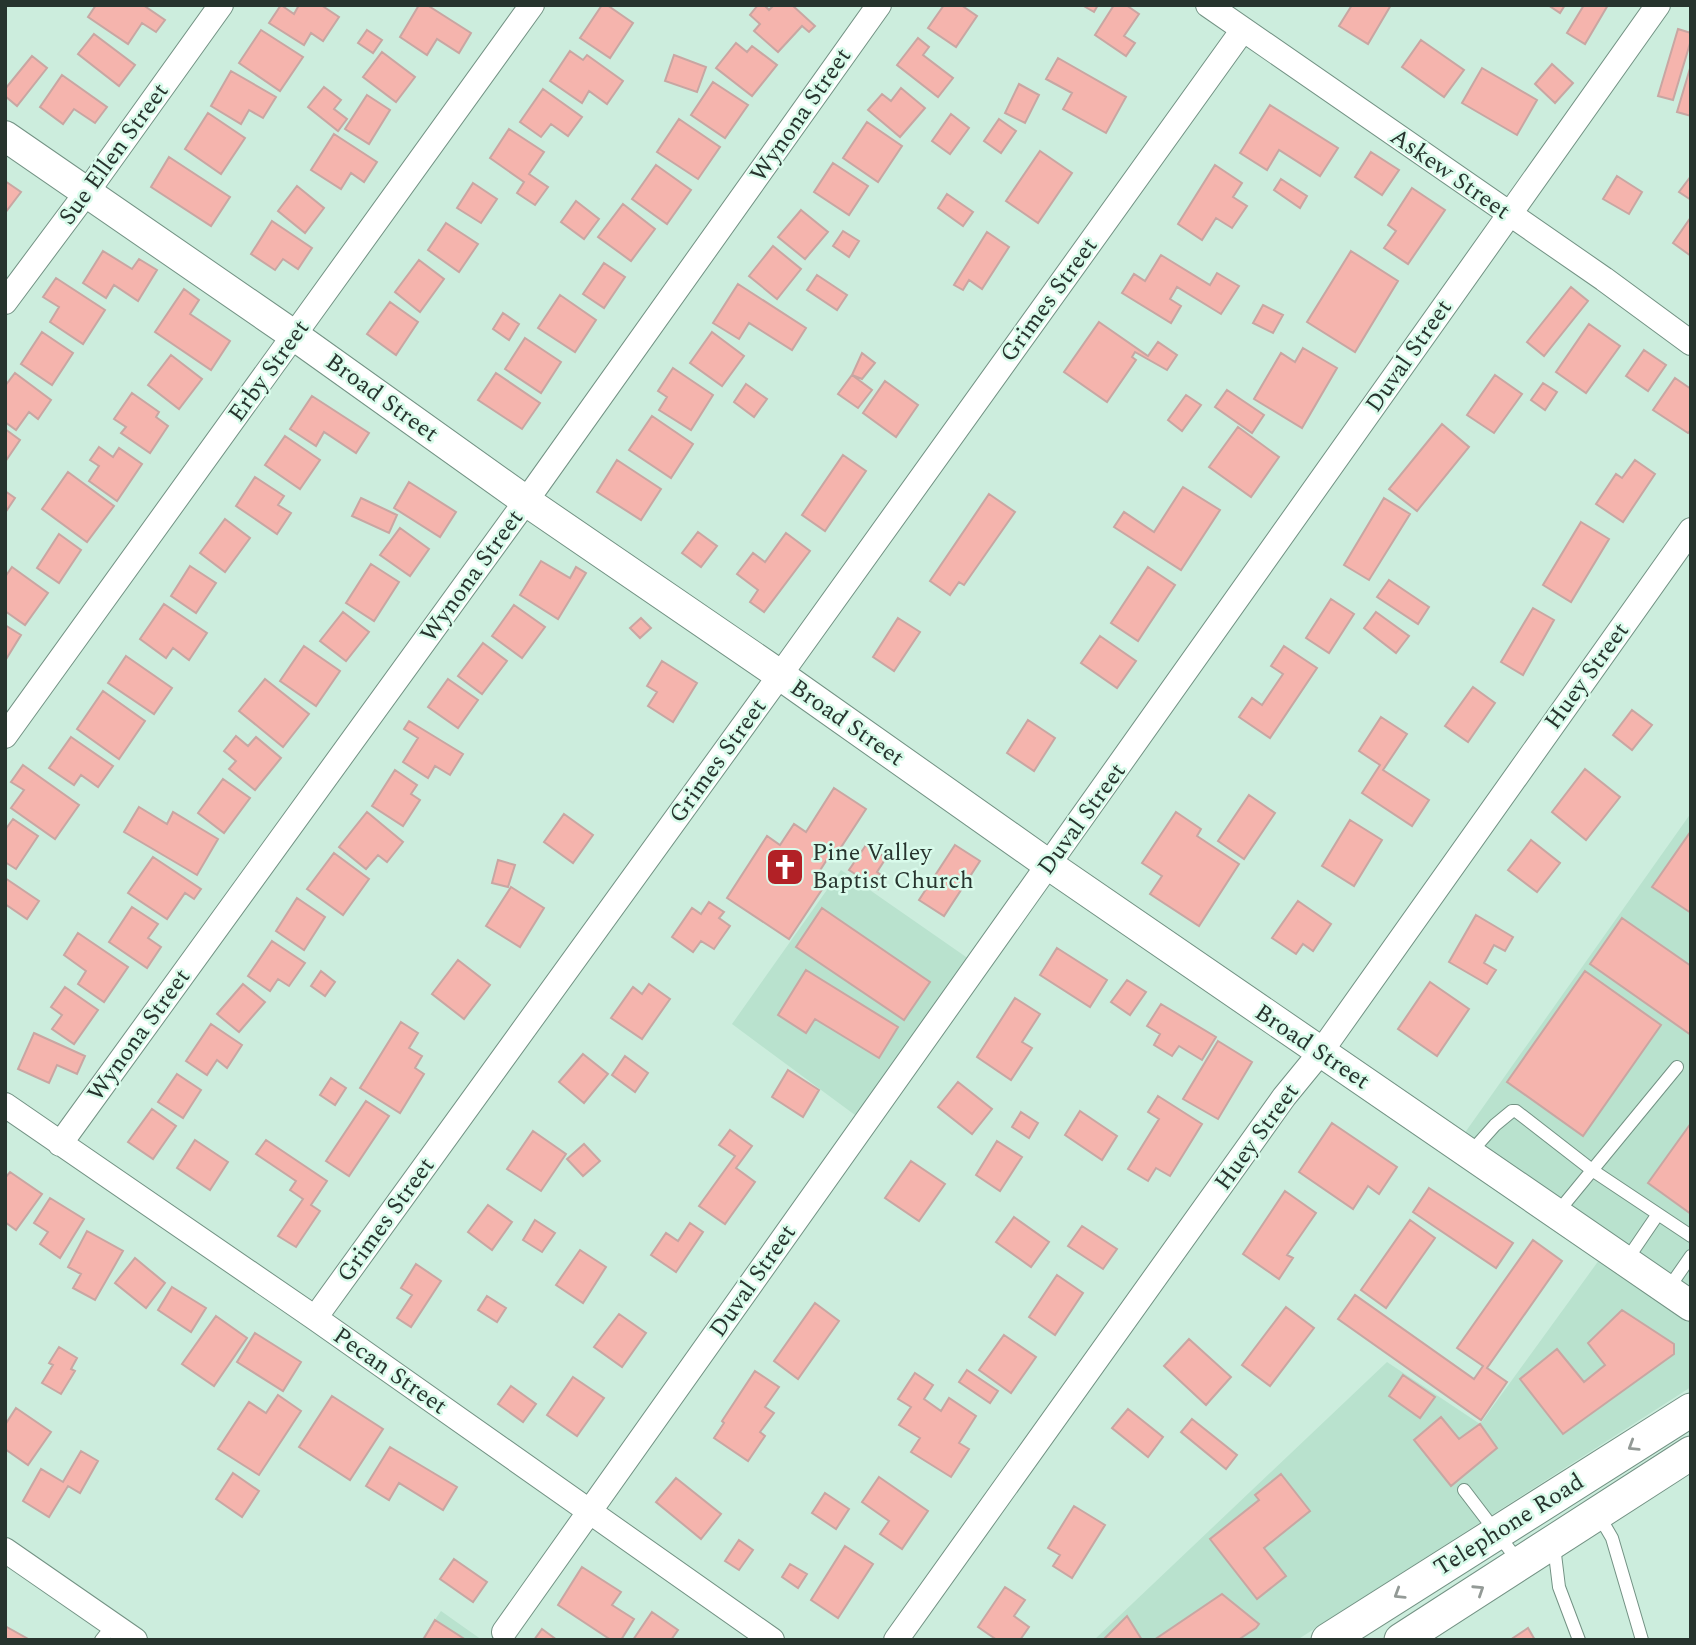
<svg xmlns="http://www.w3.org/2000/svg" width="1696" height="1645" viewBox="0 0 1696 1645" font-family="Spectral,serif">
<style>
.built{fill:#b9e2ce}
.building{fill:#f5b4ad;stroke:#c8a6a2;stroke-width:2}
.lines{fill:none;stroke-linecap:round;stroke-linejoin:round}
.service-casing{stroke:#739284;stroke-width:14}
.minor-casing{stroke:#739284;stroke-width:26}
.tertiary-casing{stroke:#739284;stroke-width:32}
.secondary-casing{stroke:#739284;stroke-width:35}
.service{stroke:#fff;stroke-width:12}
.minor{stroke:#fff;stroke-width:24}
.tertiary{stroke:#fff;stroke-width:30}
.secondary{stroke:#fff;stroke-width:33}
.oneway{stroke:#939a96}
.labels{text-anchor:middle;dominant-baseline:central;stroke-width:5;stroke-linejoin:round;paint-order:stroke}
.street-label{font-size:24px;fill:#27342e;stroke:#d9fbeb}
.poi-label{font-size:24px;fill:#27342e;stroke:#d9fbeb;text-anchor:start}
</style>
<rect width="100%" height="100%" fill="#cceddd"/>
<!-- built -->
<path class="built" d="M1691,813V1290L1464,1134Z
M841,870L969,959L859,1118L732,1024Z
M1602,1256L1691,1319V1387L1297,1640H1094L1387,1362L1480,1424Z
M441,1611L482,1640H421Z"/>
<!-- building -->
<path class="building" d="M96,5H143L165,20L156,32L142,23L128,44L88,17Z
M281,5L294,14L299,5H321L339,17L323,41L311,33L304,45L269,23Z
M419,5H427L471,33L459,53L437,39L427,55L400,37Z
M602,5H607L633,23L610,58L580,38Z
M758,5H764L769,10L774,5H792L815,26L809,32L802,26L778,52L754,31L760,24L750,15Z
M944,5H961L977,16L956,47L928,28Z
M1082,5H1098L1094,12Z
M1114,5H1126L1139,14L1124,36L1135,43L1126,56L1095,35Z
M1352,5H1391L1368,44L1339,26Z
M1548,5H1565L1560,13Z
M1584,5H1608L1585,44L1567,33Z
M1678,29L1691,33V40L1673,100L1658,96Z
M261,30L303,57L280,91L239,63Z
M367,30L382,40L373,53L358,43Z
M94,34L135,65L119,86L78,54Z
M918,38L929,47L923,55L953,78L938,97L897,65Z
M1421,40L1464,70L1444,97L1402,67Z
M736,43L747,52L752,46L777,65L752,96L716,68Z
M570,51L583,60L587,55L623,81L607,104L589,91L582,103L550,81Z
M382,52L415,77L396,102L363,77Z
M674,55L706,67L697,92L665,81Z
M32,56L47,68L17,106L5,96V89Z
M1058,58L1126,97L1106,133L1063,109L1072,93L1046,79Z
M1552,64L1573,83L1555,103L1535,84Z
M1691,65V116L1677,112Z
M1482,68L1537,100L1517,135L1462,103Z
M231,71L276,97L263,118L249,110L241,124L211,106Z
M62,75L107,107L95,123L74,109L63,124L40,107Z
M713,82L748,105L725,138L691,115Z
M1019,84L1039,95L1025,123L1005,113Z
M324,87L341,100L334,109L347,119L338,131L308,107Z
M901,88L925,108L900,137L868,110L882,94L891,101Z
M543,89L582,117L568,136L551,124L541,137L520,122Z
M367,95L390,110L369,144L345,129Z
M1270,105L1338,148L1320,176L1279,150L1267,170L1240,153Z
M208,113L245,138L221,174L185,149Z
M951,114L969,128L950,154L932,141Z
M679,119L720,147L698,179L657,152Z
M999,119L1016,131L1001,153L984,141Z
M867,122L902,146L878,182L843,158Z
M509,129L544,152L529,174L548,187L535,205L517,193L524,182L490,158Z
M334,134L377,162L364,182L351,173L341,189L311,170Z
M1040,151L1072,173L1038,223L1006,201Z
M1371,152L1399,170L1382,195L1355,177Z
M169,157L230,197L211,226L151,187Z
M833,163L868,186L849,215L814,192Z
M656,165L691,190L667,224L632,199Z
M1215,165L1242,183L1233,197L1247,206L1232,228L1216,218L1202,240L1178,224Z
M1617,176L1642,192L1629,214L1603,199Z
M1691,176V200L1679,192Z
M1281,179L1307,196L1300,208L1274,190Z
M5,181L21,192L5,213Z
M473,183L497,199L481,223L457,208Z
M297,186L324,208L305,233L278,211Z
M1412,188L1445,210L1408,264L1384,248L1396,231L1388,225Z
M947,194L973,212L963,226L938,208Z
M576,201L599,219L584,239L561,222Z
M623,204L655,229L631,261L598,237Z
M801,210L828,232L805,259L778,237Z
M1691,217V256L1673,243Z
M272,221L312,248L298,269L283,259L275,270L251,254Z
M446,223L478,244L459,272L428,250Z
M843,231L859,241L849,257L833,246Z
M987,232L1009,247L982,289L969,280L963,290L954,285Z
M773,246L801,269L777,299L749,276Z
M103,251L132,269L139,259L157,270L138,301L114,285L106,298L83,283Z
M1351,251L1398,281L1355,352L1307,322Z
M1161,255L1210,285L1217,273L1239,286L1221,314L1177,287L1170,299L1181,306L1171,323L1122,293L1134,274L1145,281Z
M419,260L444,279L420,312L395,292Z
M604,263L625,277L604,308L583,294Z
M817,275L847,295L837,310L807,290Z
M56,278L105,310L83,344L50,322L59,307L43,297Z
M738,284L806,328L792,350L749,323L739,339L713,323Z
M1571,287L1588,301L1544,356L1527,342Z
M184,289L199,300L190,314L230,341L211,370L155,332Z
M560,295L596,320L575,352L538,328Z
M390,302L418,322L396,355L367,334Z
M1263,305L1283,315L1273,333L1253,323Z
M503,313L519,324L509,340L493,329Z
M1099,322L1148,356L1158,342L1177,355L1167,370L1135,352L1132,357L1136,360L1107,402L1064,372Z
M1589,324L1620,346L1586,393L1556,372Z
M42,332L73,353L52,385L21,364Z
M712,332L744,356L722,386L690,363Z
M525,338L561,362L541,393L505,369Z
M1303,348L1337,368L1302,428L1254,399L1281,353L1295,362Z
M1644,350L1666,365L1648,391L1626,376Z
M862,353L875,363L862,379L852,375Z
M171,355L202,379L179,409L148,385Z
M673,368L713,395L691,430L659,410L667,397L658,391Z
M15,373L51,400L38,419L29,412L16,430L5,422V386Z
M496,373L540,403L522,429L478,400Z
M852,375L872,390L858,408L838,394Z
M1495,375L1522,394L1494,433L1467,415Z
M1675,378L1691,389V430L1688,433L1653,410Z
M885,381L918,405L896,437L863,413Z
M1543,383L1557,392L1545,410L1531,400Z
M746,384L767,399L754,417L734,402Z
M1227,390L1264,415L1252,433L1215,407Z
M132,393L159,412L156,417L168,426L150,453L121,433L126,427L114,419Z
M1186,395L1201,405L1182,431L1168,420Z
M312,396L369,433L356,453L324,432L316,446L290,429Z
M652,416L693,444L671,478L629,450Z
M1442,424L1469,447L1417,511L1389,489Z
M1238,427L1279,457L1251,497L1209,467Z
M5,429L20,440L5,462Z
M285,436L320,460L300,489L265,465Z
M99,447L113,457L119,448L142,464L117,501L89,481L99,466L90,460Z
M843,455L866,471L825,531L802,515Z
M617,460L661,489L641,520L597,492Z
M1635,460L1655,474L1623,522L1596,504L1616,474L1622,478Z
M68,472L114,506L87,542L42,509Z
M255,477L284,496L278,505L291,513L277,534L236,506Z
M409,482L456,512L440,537L394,508Z
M1183,487L1220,510L1181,570L1114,527L1124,512L1154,532Z
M5,491L15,498L5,513Z
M989,494L1015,512L964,585L959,582L950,595L930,581Z
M361,498L397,515L389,533L352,516Z
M1384,498L1410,514L1369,580L1344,565Z
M225,519L250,538L225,572L200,553Z
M1581,522L1609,539L1571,602L1543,585Z
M400,528L429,549L410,576L380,555Z
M698,532L717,546L701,567L682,553Z
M786,533L810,551L764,612L750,602L758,590L737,574L753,553L765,562Z
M59,534L81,550L59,583L37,568Z
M541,561L570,578L576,567L586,573L558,619L520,595Z
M371,564L399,582L374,621L346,603Z
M190,566L216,583L196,613L171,596Z
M12,567L48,593L25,625L5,611V577Z
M1148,567L1175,585L1138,641L1111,623Z
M1389,580L1429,607L1418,624L1377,597Z
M1331,599L1354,614L1329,653L1306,638Z
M164,604L207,633L189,660L173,648L166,658L140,639Z
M514,605L545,627L522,658L492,636Z
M1533,608L1554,620L1523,675L1501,662Z
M343,612L369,632L346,661L320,641Z
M1376,612L1409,636L1396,653L1364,628Z
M641,618L651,628L640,638L630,628Z
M898,618L920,632L894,671L873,657Z
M5,625L21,635L5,661Z
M1100,636L1136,661L1117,688L1081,663Z
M483,643L507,661L482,694L458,676Z
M304,646L340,671L316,706L280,681Z
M1284,646L1317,668L1270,738L1239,717L1252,698L1262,705L1283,674L1271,666Z
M126,656L172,688L154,714L108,683Z
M662,661L697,683L673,722L648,706L657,692L647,686Z
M265,679L309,714L283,747L239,711Z
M448,679L478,700L458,728L428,707Z
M1473,687L1495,703L1468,742L1445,726Z
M103,691L145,721L119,759L77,729Z
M1632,710L1652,725L1632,750L1613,735Z
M1381,717L1407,734L1383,770L1429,800L1412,826L1362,793L1380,765L1359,751Z
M1028,720L1055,738L1034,771L1007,753Z
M409,721L463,754L450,775L435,766L428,778L403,762L418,738L404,729Z
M236,736L248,746L256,737L281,758L255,790L229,769L236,761L224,751Z
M71,737L113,766L98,787L81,775L74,785L49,768Z
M23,765L79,805L55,839L11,808L24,790L11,782Z
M1585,769L1620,797L1586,840L1552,812Z
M395,770L417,785L411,794L420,800L403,826L372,806Z
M223,779L250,798L224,833L198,813Z
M834,788L866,809L832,861L828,858L819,872L829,879L789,939L727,898L767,836L780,845L794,824L806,832Z
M1249,795L1275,813L1244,859L1218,841Z
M139,807L167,824L173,812L218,839L197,875L124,832Z
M367,812L403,842L387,862L378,855L366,869L339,847Z
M1176,812L1201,829L1197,836L1239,864L1199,926L1150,894L1162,876L1142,863Z
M564,814L593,835L573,863L544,842Z
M13,819L38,836L16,869L5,862V830Z
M1350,820L1382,840L1354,886L1322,866Z
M1691,831V913L1652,887Z
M1531,840L1560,863L1537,892L1508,870Z
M866,845L886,858L877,872L885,878L878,889L849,870Z
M955,845L980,861L944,916L919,900Z
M334,853L369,879L343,915L307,889Z
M153,857L201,889L194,899L185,893L167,919L128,893Z
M498,860L515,865L508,887L492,883Z
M5,878L39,901L27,919L5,904Z
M511,887L544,908L520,947L486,926Z
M297,898L325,917L304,950L276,931Z
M1298,901L1331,924L1313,951L1303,944L1296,954L1272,938Z
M709,902L724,912L719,918L730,926L714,949L701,941L693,952L672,937L692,908L701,914Z
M132,907L158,924L148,938L161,947L147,968L109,942Z
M822,908L930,982L904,1020L796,947Z
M1476,915L1513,937L1505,951L1494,945L1484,963L1496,970L1487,984L1449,962Z
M1622,918L1691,966V1035L1590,964Z
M78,933L128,967L104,1002L78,984L86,971L64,955Z
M272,941L305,963L289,986L278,979L270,991L248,976Z
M1057,948L1107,980L1090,1007L1040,975Z
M458,960L490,985L464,1019L432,994Z
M806,970L898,1027L879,1058L815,1019L806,1033L778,1015Z
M321,971L335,982L325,996L311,986Z
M1585,971L1661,1025L1583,1136L1507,1082Z
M1127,980L1146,992L1130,1015L1111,1002Z
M1430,982L1469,1009L1437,1056L1398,1029Z
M243,984L265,1002L239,1032L217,1014Z
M649,984L670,999L642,1039L611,1018L633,987L642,994Z
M65,987L98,1010L74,1044L52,1029L62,1015L51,1007Z
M1015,998L1040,1014L1022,1042L1032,1048L1011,1080L977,1057Z
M1161,1004L1216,1037L1202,1060L1179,1046L1172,1056L1154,1045L1160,1034L1147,1026Z
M401,1022L418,1033L409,1048L422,1056L415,1068L424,1074L400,1113L360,1088Z
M211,1024L242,1045L227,1068L217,1060L207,1075L186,1061Z
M34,1033L85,1056L77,1074L57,1065L49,1083L18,1069Z
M1218,1041L1252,1062L1218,1119L1183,1099Z
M583,1054L608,1074L584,1103L559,1082Z
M625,1056L648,1073L635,1092L612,1075Z
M788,1070L819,1090L803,1117L772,1097Z
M177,1074L201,1090L183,1118L158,1102Z
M331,1078L346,1088L335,1105L320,1095Z
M958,1082L992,1109L972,1134L938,1107Z
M1158,1096L1202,1124L1170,1176L1156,1168L1148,1181L1128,1169L1159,1119L1148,1112Z
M366,1101L389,1116L349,1176L326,1161Z
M152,1109L176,1126L153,1159L128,1142Z
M1080,1111L1117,1136L1102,1160L1065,1135Z
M1021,1112L1038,1123L1029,1138L1012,1127Z
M1332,1123L1397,1167L1379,1194L1368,1186L1353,1209L1299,1172Z
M1691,1123V1214L1648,1183Z
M730,1130L752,1146L736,1168L755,1182L725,1224L699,1206L735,1156L719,1145Z
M533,1131L566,1154L541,1191L507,1169Z
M195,1140L228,1162L210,1190L177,1168Z
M266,1140L327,1181L311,1205L320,1211L296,1247L278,1236L303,1199L290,1190L296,1181L256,1154Z
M997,1141L1022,1157L1000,1191L976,1175Z
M584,1144L600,1161L583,1176L567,1159Z
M911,1161L945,1184L919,1221L885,1198Z
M10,1172L42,1194L16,1230L5,1222V1178Z
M1429,1188L1513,1243L1496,1268L1413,1212Z
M1285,1191L1316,1213L1287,1255L1293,1258L1279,1279L1243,1254Z
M50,1198L84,1219L60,1258L40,1244L48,1232L34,1223Z
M488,1205L512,1222L492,1250L468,1232Z
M1014,1217L1049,1242L1031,1267L996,1242Z
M535,1220L555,1233L542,1252L523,1240Z
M1410,1220L1435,1238L1386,1308L1361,1290Z
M690,1223L703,1232L676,1272L651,1255L666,1233L678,1241Z
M1082,1226L1117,1249L1103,1269L1068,1246Z
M87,1231L123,1251L95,1300L73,1288L81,1274L68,1267Z
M1533,1240L1562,1261L1487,1368L1507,1382L1481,1420L1338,1319L1355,1295L1474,1379L1483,1366L1457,1348Z
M580,1250L606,1267L583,1303L556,1285Z
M135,1258L165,1283L146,1308L115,1283Z
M416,1264L441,1281L411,1327L397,1318L412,1295L401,1288Z
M1057,1275L1083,1293L1055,1335L1029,1317Z
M172,1287L206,1308L191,1332L158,1310Z
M487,1296L506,1308L497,1322L478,1310Z
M815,1303L839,1321L798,1379L774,1361Z
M1286,1307L1314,1328L1270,1386L1242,1365Z
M1622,1310L1674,1344V1354L1563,1434L1520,1379L1557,1349L1584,1382L1605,1365L1588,1343Z
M619,1314L646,1333L622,1367L594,1347Z
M216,1316L247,1338L214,1386L182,1364Z
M255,1333L301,1362L283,1391L237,1362Z
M1004,1335L1036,1357L1011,1393L979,1370Z
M1189,1339L1231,1377L1206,1405L1164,1366Z
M59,1347L77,1358L71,1369L75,1371L61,1394L42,1383L53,1365L49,1363Z
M967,1370L998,1391L990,1403L959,1382Z
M755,1371L779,1387L765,1407L774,1413L760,1432L765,1436L748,1461L714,1438L724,1423L722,1421Z
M915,1373L933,1385L924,1399L941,1411L949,1398L976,1416L959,1443L969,1449L951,1477L911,1452L920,1438L899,1425L911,1407L898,1399Z
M1403,1375L1435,1397L1420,1418L1389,1396Z
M573,1377L604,1398L577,1436L547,1415Z
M511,1386L536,1404L523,1422L498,1404Z
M278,1395L301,1411L259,1475L218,1449L249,1402L266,1413Z
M332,1396L383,1429L350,1480L299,1447Z
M16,1408L51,1432L28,1465L5,1449V1425Z
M1128,1409L1163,1437L1148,1457L1112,1428Z
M1441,1417L1459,1439L1480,1424L1497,1448L1451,1486L1414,1440Z
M1192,1419L1237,1455L1226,1469L1181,1432Z
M390,1447L457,1487L443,1510L399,1483L389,1500L366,1486Z
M81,1451L98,1461L80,1493L68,1486L49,1517L23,1501L41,1469L63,1482Z
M233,1473L259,1491L242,1517L216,1499Z
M1281,1474L1310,1511L1264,1548L1286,1576L1257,1599L1210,1539L1259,1500L1255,1495Z
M879,1477L928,1511L902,1549L880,1534L889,1521L862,1502Z
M676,1478L721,1514L701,1539L656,1502Z
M825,1493L849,1509L836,1529L812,1513Z
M1074,1506L1105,1525L1072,1578L1053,1566L1060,1555L1048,1548Z
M739,1540L753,1550L739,1570L725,1561Z
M845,1546L873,1564L838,1618L811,1600Z
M454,1559L487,1582L473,1602L440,1579Z
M790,1564L807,1574L798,1588L782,1577Z
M582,1567L621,1592L612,1605L634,1619L621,1640H611L558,1605Z
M1005,1587L1025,1600L1014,1616L1029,1627L1020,1640H997L978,1627Z
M1222,1594L1259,1624L1256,1628L1238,1640H1154Z
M652,1612L678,1630L671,1640H633Z
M1127,1616L1142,1640H1103Z
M435,1620L466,1640H423Z
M5,1626L30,1640H5Z
M1528,1628L1535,1640H1510Z
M542,1629L557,1640H534Z"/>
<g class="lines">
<defs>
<path id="service" d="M1470,1153L1495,1125L1512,1111H1516L1592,1170L1691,1236
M1557,1213L1677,1067
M1626,1261L1658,1214
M1668,1289L1691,1256
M1464,1490L1519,1562
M1598,1514L1612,1538L1642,1640
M1554,1546L1559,1587L1579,1640
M101,1640L113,1625"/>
<path id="minor" d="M1208,5L1604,279L1691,343
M5,302L87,192L221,5
M5,736L532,5
M5,1105L315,1318L772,1640
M60,1144L526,501L879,5
M315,1318L780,675L1242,31
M5,1550L135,1640
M504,1632L1658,5
M896,1640L1284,1097L1320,1053L1691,530"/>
<path id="tertiary" d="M5,136L295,336L526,501L780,675L1049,865L1691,1306"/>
<path id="secondary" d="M1328,1640L1691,1410
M1401,1640L1691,1453"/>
</defs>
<!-- service casing -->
<use href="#service" class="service-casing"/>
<!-- minor casing -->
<use href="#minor" class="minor-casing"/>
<!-- tertiary casing -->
<use href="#tertiary" class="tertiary-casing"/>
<!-- secondary casing -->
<use href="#secondary" class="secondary-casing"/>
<!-- service -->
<use href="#service" class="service"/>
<!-- minor -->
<use href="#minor" class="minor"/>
<!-- tertiary -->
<use href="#tertiary" class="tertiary"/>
<!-- secondary -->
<use href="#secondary" class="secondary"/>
</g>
<!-- one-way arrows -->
<defs><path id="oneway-chevron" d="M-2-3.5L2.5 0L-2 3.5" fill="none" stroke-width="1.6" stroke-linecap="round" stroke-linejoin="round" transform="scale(1.75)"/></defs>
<g class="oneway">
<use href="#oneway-chevron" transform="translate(1633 1446) rotate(148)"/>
<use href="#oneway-chevron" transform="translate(1479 1590) rotate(-33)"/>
<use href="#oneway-chevron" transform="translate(1399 1594) rotate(148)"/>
</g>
<!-- icons -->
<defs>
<symbol id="church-square" viewBox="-11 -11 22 22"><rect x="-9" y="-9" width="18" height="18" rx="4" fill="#b22126" stroke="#d9fbeb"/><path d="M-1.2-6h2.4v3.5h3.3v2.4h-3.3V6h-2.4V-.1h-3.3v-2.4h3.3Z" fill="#fff"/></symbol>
</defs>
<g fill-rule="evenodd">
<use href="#church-square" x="763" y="845" width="44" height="44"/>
</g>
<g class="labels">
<!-- street labels -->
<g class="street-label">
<text transform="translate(801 115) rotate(-55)">Wynona Street</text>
<text transform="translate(114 154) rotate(-54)">Sue Ellen Street</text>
<text transform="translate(1450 174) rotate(35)">Askew Street</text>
<text transform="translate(1049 300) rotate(-54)">Grimes Street</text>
<text transform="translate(1409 356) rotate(-55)">Duval Street</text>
<text transform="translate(269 371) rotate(-54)">Erby Street</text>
<text transform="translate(382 398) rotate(36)">Broad Street</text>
<text transform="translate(472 576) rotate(-54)">Wynona Street</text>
<text transform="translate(1587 676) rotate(-54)">Huey Street</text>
<text transform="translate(847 723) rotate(35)">Broad Street</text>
<text transform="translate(718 761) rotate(-54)">Grimes Street</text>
<text transform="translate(1082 819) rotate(-54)">Duval Street</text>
<text transform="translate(139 1035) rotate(-54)">Wynona Street</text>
<text transform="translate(1312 1047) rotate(34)">Broad Street</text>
<text transform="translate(1257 1137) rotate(-54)">Huey Street</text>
<text transform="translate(386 1220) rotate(-54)">Grimes Street</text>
<text transform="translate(753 1281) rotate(-55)">Duval Street</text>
<text transform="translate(390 1371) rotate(35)">Pecan Street</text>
<text transform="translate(1509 1525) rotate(-32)">Telephone Road</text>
</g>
<!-- poi labels -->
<g class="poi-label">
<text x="812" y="853">Pine Valley<tspan x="812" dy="28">Baptist Church</tspan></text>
</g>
</g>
<!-- border -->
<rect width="1696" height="1645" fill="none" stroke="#27342e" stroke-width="14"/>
</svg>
